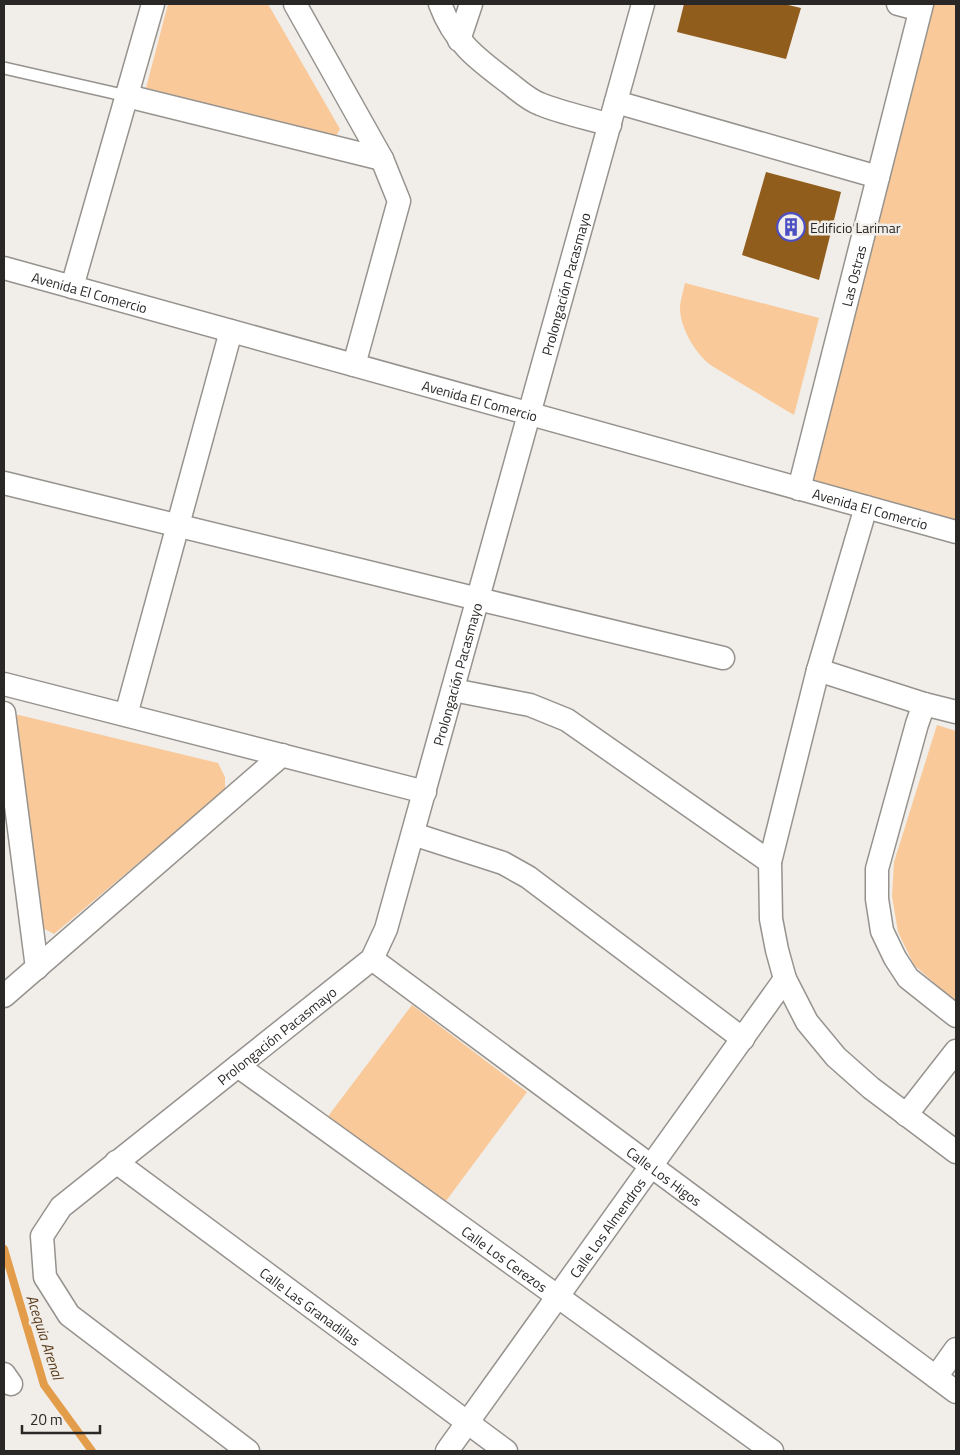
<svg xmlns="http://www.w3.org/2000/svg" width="960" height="1455" viewBox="0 0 960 1455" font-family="'Titillium Web',sans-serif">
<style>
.green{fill:#f9c999}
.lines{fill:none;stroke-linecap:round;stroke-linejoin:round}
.stream{stroke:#e39c4a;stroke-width:8}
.building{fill:#915d1c}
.lane-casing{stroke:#96938f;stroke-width:14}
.street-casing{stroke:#96938f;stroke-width:25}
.lane{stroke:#fff;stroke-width:11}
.street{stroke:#fff;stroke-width:22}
.labels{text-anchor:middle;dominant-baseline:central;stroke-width:5;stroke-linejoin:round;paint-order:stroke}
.poi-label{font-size:14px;fill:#292826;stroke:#f1ede9;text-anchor:start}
.street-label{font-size:14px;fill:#292826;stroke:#f1ede9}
.water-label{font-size:15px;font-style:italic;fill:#5b3d1b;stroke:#f1ede9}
</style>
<rect width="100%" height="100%" fill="#f1ede9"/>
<!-- green -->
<path class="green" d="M168,4H268L340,129L336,136L146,88Z
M929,4H956V522L809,483Z
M685,283L819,318L794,415L712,366C696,355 679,327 680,306C681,299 683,291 685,283Z
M19,715L218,763L225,777V790L54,934L43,928L11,716Z
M937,725L956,731V1002L914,965L898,932L892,896L894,862Z
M412,1005L527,1092L443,1205L326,1119Z"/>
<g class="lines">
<!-- stream -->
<path class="stream" d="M4,1249L44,1385L92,1451"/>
</g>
<!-- building -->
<path class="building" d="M684,4H784L801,8L786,59L677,32Z
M766,172L841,192L819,280L742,255Z"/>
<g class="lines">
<defs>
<path id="lane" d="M4,68L127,96"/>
<g id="street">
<path d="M295,4L382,159L399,201L354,365"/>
<path d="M440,4C454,42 477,59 509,83C518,90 529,100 540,104C562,113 587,118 610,125"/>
<path d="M898,4L920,10"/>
<path d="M459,40L471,4"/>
<path d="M127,96L382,159"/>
<path d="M616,102L878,177"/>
<path id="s1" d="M4,268L956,532"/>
<path d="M72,287L153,4"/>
<path d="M4,483L478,599L723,658"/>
<path id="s2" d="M799,489L922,4"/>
<path d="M866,507L818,670L770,862L771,919L777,950L785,979L807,1022L836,1057L871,1088L956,1152"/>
<path d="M818,670L924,704L956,712"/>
<path d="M4,684L425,792"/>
<path d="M453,690L530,705L567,720L770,862"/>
<path d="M924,704L917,724L877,869V899L882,931L895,958L908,978L956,1016"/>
<path d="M4,713L37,968"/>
<path d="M126,715L231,331"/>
<path d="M413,834L503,863L528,877L743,1039"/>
<path id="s3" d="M372,959L956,1392"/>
<path d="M4,996L282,755"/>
<path id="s4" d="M238,1066L772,1451"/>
<path d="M906,1115L956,1051"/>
<path id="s5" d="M116,1162L506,1451"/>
<path d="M4,1374L11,1384"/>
<path d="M936,1377L956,1349"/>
<path id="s6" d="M248,1451L69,1315L45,1277L42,1236L61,1207L372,959L386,929L643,4"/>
<path id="s7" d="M447,1451L785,979"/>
</g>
</defs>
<!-- lane casing -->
<use href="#lane" class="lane-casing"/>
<!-- street casing -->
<use href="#street" class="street-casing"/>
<!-- lane -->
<use href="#lane" class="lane"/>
<!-- street -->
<use href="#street" class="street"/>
</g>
<!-- icons -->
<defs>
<symbol id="building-ring" viewBox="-11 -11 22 22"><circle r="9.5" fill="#f1ede9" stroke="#4c4ec4" stroke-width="1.5"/><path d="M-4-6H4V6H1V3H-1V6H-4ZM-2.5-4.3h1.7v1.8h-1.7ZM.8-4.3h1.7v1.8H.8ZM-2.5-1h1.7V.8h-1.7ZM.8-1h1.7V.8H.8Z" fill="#4c4ec4"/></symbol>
</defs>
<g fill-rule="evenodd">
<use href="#building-ring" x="775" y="211" width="32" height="32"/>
</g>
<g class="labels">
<!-- poi labels -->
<g class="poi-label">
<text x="810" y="227">Edificio Larimar</text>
</g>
<!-- street labels -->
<g class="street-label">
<text stroke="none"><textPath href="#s2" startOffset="220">Las Ostras</textPath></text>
<text stroke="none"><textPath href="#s6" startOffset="1446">Prolongación Pacasmayo</textPath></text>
<text stroke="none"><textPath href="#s1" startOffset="89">Avenida El Comercio</textPath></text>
<text stroke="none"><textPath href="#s1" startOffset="494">Avenida El Comercio</textPath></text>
<text stroke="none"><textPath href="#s1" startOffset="899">Avenida El Comercio</textPath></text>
<text stroke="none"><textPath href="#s6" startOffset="1041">Prolongación Pacasmayo</textPath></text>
<text stroke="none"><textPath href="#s6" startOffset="621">Prolongación Pacasmayo</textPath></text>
<text stroke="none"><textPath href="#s3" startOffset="364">Calle Los Higos</textPath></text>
<text stroke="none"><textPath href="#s7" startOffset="275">Calle Los Almendros</textPath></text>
<text stroke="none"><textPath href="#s4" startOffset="329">Calle Los Cerezos</textPath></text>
<text stroke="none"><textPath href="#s5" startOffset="242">Calle Las Granadillas</textPath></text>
</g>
<!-- water labels -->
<g class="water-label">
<text transform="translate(45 1337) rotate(72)">Acequia Arenal</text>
</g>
</g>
<!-- border -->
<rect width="960" height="1455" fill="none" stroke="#292826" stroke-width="10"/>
<!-- scale -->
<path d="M22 1425v8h78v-8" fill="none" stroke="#292826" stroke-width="2.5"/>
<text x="30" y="1425" font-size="15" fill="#292826" stroke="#f1ede9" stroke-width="4" paint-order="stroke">20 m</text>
</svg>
